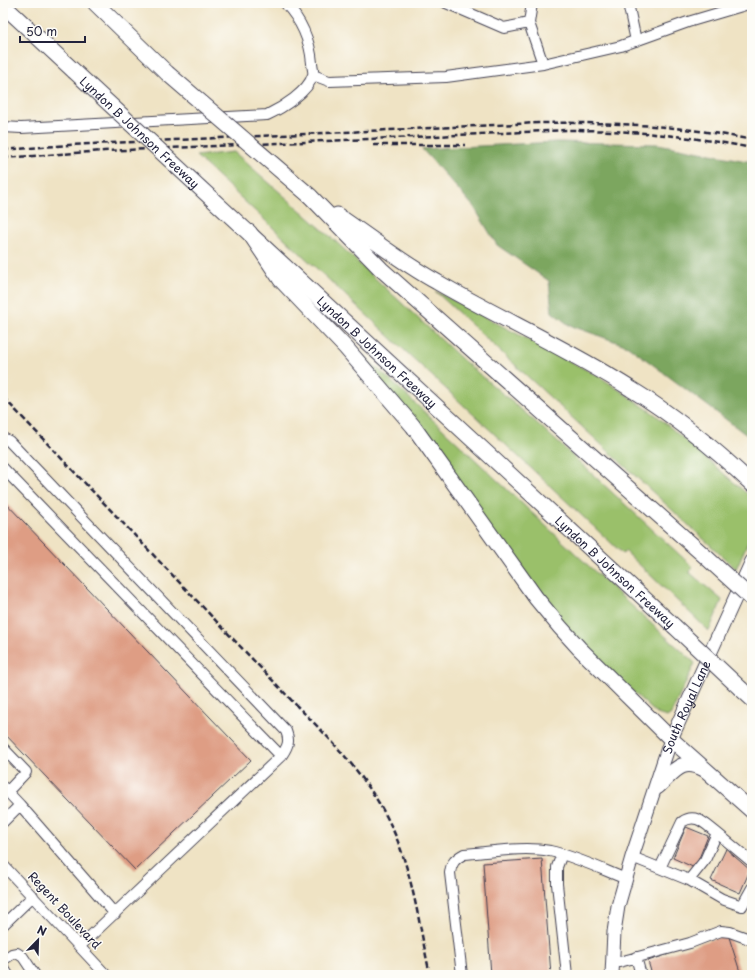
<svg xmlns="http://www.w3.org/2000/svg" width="755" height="978" viewBox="0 0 755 978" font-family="'Playpen Sans',sans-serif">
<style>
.green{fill:#9ac06b;stroke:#5e7153}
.forest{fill:#7ba65f;stroke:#4e644d}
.building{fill:#de9d84}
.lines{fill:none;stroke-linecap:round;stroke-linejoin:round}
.minor-casing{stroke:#413f50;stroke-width:12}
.major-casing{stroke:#413f50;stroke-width:15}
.highway-casing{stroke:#413f50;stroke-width:17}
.minor{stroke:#fff;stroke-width:10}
.major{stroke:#fff;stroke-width:13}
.highway{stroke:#fff;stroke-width:15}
.rail{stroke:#22223b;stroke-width:2.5;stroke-dasharray:6 3;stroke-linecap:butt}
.highway-bridge-casing{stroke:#413f50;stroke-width:17;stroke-linecap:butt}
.highway-bridge{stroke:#fff;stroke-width:15}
.labels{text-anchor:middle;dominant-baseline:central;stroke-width:3;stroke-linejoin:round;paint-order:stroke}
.street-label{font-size:12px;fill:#22223b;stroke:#fdfcf7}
</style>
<rect width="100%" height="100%" fill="#fdfcf7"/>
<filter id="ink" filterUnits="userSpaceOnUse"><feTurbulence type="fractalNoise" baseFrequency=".025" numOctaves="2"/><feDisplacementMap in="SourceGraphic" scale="8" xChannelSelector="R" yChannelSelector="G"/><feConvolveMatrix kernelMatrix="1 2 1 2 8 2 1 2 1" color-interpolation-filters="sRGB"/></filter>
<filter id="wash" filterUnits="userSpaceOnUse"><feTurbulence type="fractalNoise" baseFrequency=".012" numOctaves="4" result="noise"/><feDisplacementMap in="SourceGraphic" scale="16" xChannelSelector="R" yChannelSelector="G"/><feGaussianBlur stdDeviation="0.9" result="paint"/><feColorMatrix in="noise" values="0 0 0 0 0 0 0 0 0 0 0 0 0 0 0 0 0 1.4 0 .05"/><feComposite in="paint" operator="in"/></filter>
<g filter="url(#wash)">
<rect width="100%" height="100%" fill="#efe3c4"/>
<!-- green -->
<path class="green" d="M234,152L333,239L464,361L537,423L693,567L689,572L722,600L709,631L625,551L623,554L196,156Z
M435,291L600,377L656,415L752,498V533L736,569Z
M363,355C474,457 582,562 695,663L671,714L667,717L657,714L589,652L550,610L360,358Z"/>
<!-- forest -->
<path class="forest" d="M556,142L658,144L752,162V439L628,346L569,325L552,312L549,281L497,245L474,207L422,149Z"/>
<g id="blocks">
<!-- building -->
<path class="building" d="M3,500L251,760L135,870L3,732Z
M686,827L708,836L695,868L673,858Z
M726,849L750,870L740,893L711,880Z
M542,859L551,975H491L483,863Z
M728,934L741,975H652L648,961Z"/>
</g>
</g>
<g filter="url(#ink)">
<use href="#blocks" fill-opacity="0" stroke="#413f50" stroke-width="1"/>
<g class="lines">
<defs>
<path id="minor" d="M446,3L504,28L529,23
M532,3L529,23L543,64
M628,3L636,41
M313,75L329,81L446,77L543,64L621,46L688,22L752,3
M3,127L21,128L267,115C282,108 308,92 313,75C314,72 312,67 312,63C310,40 301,20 285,3
M3,438L9,441L286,731C290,741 288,746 282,755L80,946
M3,468L281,756
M3,748L26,772L7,792
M3,787L20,805L3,822
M20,805L115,914
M562,854L557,867V884L567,975
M632,857L689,880L722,899L742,906L752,888
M3,865L106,975
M660,868L682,822C696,812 706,825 717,833
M689,880L705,860L717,833L752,862
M3,925L33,896
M636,957L641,975
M3,960L12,954L17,953L23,957L35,975
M612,964L690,943L721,931L730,932L752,940
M3,967L8,975
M462,975L450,873C451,863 455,859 464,854C491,852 523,846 550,851C577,857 601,869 626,879"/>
<g id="major">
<path id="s1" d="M612,975L614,932L618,906L632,857L671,739L752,561"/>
</g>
<g id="highway">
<path d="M95,3L167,73"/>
<path d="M3,5L74,71"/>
<path d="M310,196L381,269L707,558"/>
<path id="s2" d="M212,199L674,626"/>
<path d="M337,215C370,237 402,263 437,282C501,319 569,349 631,389C675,416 715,449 752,484"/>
<path d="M249,232L281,280L346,348L413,426L536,598L560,627L579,648L671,739L752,811"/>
<path d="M741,689L752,699"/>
<path d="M657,787C673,774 680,756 704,769"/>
</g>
</defs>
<!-- minor casing -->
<use href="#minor" class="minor-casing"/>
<!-- major casing -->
<use href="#major" class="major-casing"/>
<!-- highway casing -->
<use href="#highway" class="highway-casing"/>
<!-- minor -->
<use href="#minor" class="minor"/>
<!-- major -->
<use href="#major" class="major"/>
<!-- highway -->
<use href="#highway" class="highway"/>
<!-- rail -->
<path class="rail" d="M373,145H465
M3,150L69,145L538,123C612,122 680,125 752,140
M3,158L104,151L568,130C630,130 690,136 752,148
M3,397L297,706C340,748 381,792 401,850C415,890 421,934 430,975"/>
<defs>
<g id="highway-bridge">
<path id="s3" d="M74,71L212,199"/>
<path d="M167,73L310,196"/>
<path d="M707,558L752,599"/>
<path d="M674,626L741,689"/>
</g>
</defs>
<!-- highway-bridge casing -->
<use href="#highway-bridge" class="highway-bridge-casing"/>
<!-- highway-bridge -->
<use href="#highway-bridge" class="highway-bridge"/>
</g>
</g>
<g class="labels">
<!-- street labels -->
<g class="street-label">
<text stroke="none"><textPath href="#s3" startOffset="90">Lyndon B Johnson Freeway</textPath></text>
<text stroke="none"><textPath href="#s2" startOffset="225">Lyndon B Johnson Freeway</textPath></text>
<text stroke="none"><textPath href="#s2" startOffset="549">Lyndon B Johnson Freeway</textPath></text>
<text stroke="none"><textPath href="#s1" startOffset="280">South Royal Lane</textPath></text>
<text transform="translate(65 910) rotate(47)">Regent Boulevard</text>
</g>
</g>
<!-- margin -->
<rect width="755" height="978" fill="none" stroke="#fdfcf7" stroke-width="16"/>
<!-- north arrow -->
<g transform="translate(38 940) rotate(23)" stroke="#fdfcf7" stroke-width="3" paint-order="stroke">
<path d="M0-3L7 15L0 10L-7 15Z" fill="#22223b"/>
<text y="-6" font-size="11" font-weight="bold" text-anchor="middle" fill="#22223b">N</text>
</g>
<!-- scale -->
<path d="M20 36v6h65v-6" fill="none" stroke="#22223b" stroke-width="2"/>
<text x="26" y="36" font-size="12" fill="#22223b" stroke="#fdfcf7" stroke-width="3" paint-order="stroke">50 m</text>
</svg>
